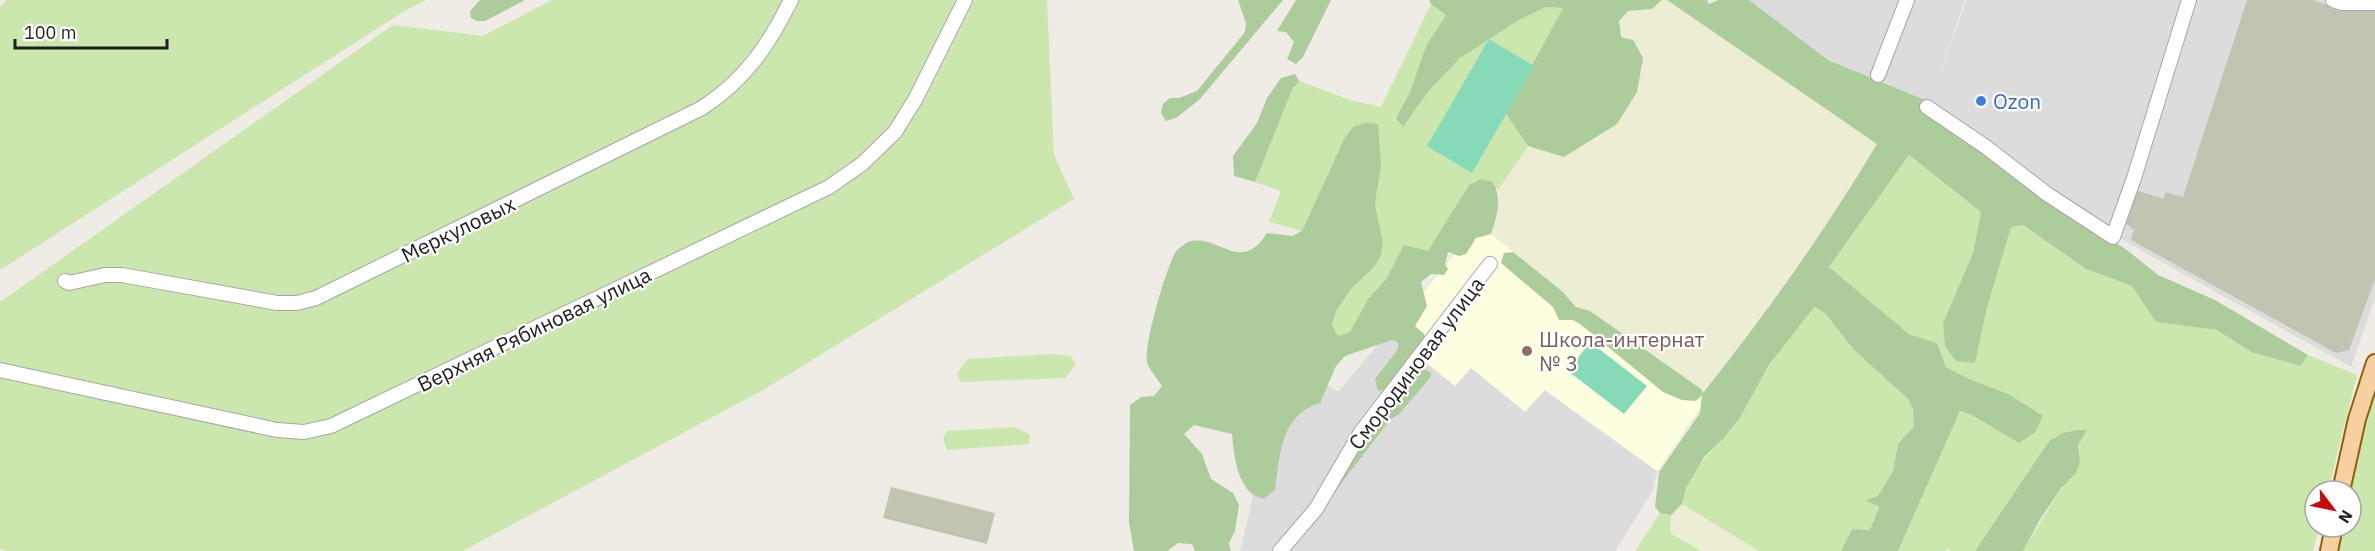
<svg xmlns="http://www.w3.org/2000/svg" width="2375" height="551" viewBox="0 0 2375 551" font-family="'IBM Plex Sans',sans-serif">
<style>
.residential{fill:#dddcdc}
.education{fill:#fdfde0}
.construction{fill:#c3c3b1}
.farmland{fill:#ecedd2}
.grass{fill:#cbe7ae}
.forest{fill:#accc9c}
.pitch{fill:#87dab8}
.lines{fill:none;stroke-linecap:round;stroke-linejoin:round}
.minor-casing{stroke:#a6a6a6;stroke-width:16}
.major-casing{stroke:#926008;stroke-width:20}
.minor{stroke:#fff;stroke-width:14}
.major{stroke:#f7d0a2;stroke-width:16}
.shop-dot{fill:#3f7fe0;stroke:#fff;stroke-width:2}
.education-dot{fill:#8d6e63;stroke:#fff;stroke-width:2}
.labels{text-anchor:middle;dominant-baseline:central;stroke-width:4.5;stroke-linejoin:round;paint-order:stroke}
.shop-label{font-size:21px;fill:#366cbe;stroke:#fff;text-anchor:start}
.street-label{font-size:21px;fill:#1f1f1f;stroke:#fff}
.education-label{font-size:21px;fill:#785e54;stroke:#fff;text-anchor:start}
</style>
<rect width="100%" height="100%" fill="#efece6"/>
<!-- residential -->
<path class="residential" d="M1749,0H1965L1937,80L1967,0H2323L2338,6H2375V298L2351,367L2128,243L1929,101L1828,60Z
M1483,220L1544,390L1657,471L1652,492L1615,551H1240L1260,467L1311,373L1338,392Z"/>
<!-- education -->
<path class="education" d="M1483,220L1604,319L1706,399L1657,471L1545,390L1525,412L1471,368L1455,386L1389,333Z"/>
<!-- construction -->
<path class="construction" d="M2247,0H2313L2342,10H2375V279L2349,350L2336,353L2131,240L2134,230L2122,220L2132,189L2163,199L2166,192L2183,197Z
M891,487L995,513L987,544L883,518Z"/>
<!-- farmland -->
<path class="farmland" d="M1662,0H1667L1877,144L1848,192L1752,331L1702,393L1590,311L1576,307L1562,291L1491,234L1496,219L1498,190L1528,146L1564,157L1621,37L1619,21L1628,11L1652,9Z
M1682,504L1759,551H1701L1670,533L1671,515Z"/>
<!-- grass -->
<path class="grass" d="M7,0H426L403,12L0,270V7Z
M552,0H1047L1054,155L1074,199L765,389L463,551H8L0,549V302L393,25L483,36Z
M1431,4L1446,15L1426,46L1410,92L1396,118L1403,127L1428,92L1460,58L1519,20L1546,7L1564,8L1534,66L1489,40L1472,172L1506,114L1528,146L1498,190L1493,182L1469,185L1428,252L1404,245L1386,279L1368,299L1350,332L1338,336L1332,324L1336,311L1351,289L1374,267L1381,256L1383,243L1375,204L1381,165L1353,127L1345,137L1302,231L1269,222L1281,191L1255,182L1292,90L1299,81L1350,100L1381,107Z
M1909,155L1981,212L1973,253L1943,323L1975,363L1987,308L2011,227L2023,225L2086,269L2132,286L2156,322L2217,330L2251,352L2299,366L2308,355L2357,375L2328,491H2315V527H2319L2313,551H2023L2061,488L2076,473L2080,461L2078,445L2086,430H2078L2049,441L1975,551H1951L1948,548L1945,551H1898L1960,411L1972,415L1969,379L1946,367L1937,343L1909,334L1829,267Z
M1813,307L1825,313L1854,350L1908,399L1913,409L1914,426L1898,444L1893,471L1878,496L1867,500L1879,507L1870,530L1852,529L1841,551H1759L1682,504C1690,462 1718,450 1740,418C1751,401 1758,383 1769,366C1782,345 1799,327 1813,307Z
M1053,354L1071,356L1076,364L1065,378L961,382L957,373L967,359Z
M2375,368V551H2331L2337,527H2351V491H2346Z
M1014,427L1030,435L1029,444L947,450L943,439L947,431Z
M1660,513L1671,515L1670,533L1701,551H1635Z"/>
<!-- forest -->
<path class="forest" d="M480,0H525L485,21H477L471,18L470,11Z
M1238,0H1283L1200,99L1176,118L1166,121L1161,113L1163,104L1170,98H1179L1197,91L1245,32L1246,23Z
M1296,0H1331L1303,57L1296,64L1287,59L1294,42L1286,32L1277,31Z
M1429,0H1662L1652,9L1628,11L1619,21L1621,37L1633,40L1643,58L1637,92L1617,124L1564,157L1528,146L1506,114L1563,8L1546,7L1519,20L1460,58L1428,92L1403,127L1396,118L1410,92L1426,46L1446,15L1431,4Z
M1667,0H1707L1709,4L1719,0H1749L1828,60L1928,101L2049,202L2127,250L2158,275L2215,300L2308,355L2300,366L2251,352L2217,330L2156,322L2132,286L2086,269L2023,225L2011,227L1987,308L1975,363L1956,361L1945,346L1943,323L1973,253L1981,212L1909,155L1829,267L1909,334L1937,343L1946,367L1969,379L2008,394L2043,416L2035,432L2019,443L1972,415L1960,411L1898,551H1841L1852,529L1870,530L1879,507L1866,500L1878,496L1893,471L1898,444L1914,426L1913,409L1908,399L1854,350L1825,313L1814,307L1769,365L1740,418L1723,439L1704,457L1686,488L1682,504L1671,515L1660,513L1655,507L1659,472L1700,413L1702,395L1696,401L1682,400L1663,392L1580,324L1573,320H1559L1553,307L1501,263L1504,253L1513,252L1562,291L1576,307L1590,311L1701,389L1703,393C1766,314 1825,231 1877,144Z
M1295,74L1299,81L1292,90L1255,182L1234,176L1233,156L1257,123L1267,98L1281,78Z
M1365,123L1378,124L1381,165L1375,204L1383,243L1381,256L1374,267L1351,289L1336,311L1332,324L1338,336L1350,332L1368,299L1386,279L1404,245L1428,251L1469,185L1481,179L1493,182C1502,197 1497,218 1491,234L1476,238L1466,254L1459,256L1448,252L1445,264L1448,269L1444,275L1431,274L1421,282L1427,306L1415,326L1424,334L1426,340L1390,388L1378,391L1375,379L1398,349V342L1392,340L1345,356L1336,366L1320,403C1280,415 1280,455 1275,490L1264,499C1260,497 1254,496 1251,493C1236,479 1234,453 1232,434L1194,425L1184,434L1202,454L1211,479L1233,493L1239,505L1235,531L1229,543L1231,551H1195L1192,544L1178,543L1167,551H1134L1129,522L1130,405L1141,397L1154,396L1162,386C1158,379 1149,370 1147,362C1143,347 1167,263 1177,250C1179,248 1185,244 1188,242C1219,232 1240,276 1267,233L1292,236L1302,231L1345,137L1353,127Z
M1423,368L1431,373L1430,378L1399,414L1390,420L1333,494H1330L1364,443L1366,435L1409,380Z
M2078,430H2087L2078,445L2080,461L2076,473L2061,488L2039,521L2023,551H1975L2049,441L2063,433Z"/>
<!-- pitch -->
<path class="pitch" d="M1489,39L1534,66L1472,173L1427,146Z
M1590,342L1647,386L1624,414L1568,371Z"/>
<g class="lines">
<defs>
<path id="minor" d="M2333,0L2342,3H2375
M1878,75L1907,0
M1927,107L1986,147L2047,194L2113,237L2134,178L2189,0
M65,281L69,283L105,275H122L277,303H297L316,298L702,108C746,79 768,46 791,0
M0,370L277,430L304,432L331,426L829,187L862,164L895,132L916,98L965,0
M1280,551L1316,509L1361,432L1490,264"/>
<path id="major" d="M2341,491L2357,419L2375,363
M2329,551L2334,527"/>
</defs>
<!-- minor casing -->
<use href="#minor" class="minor-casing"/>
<!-- major casing -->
<use href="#major" class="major-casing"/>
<!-- minor -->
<use href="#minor" class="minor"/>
<!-- major -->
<use href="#major" class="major"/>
</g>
<!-- markers -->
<circle class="shop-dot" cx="1981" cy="101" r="6"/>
<circle class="education-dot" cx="1527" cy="351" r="6"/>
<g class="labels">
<!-- shop labels -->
<g class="shop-label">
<text x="1993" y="101">Ozon</text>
</g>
<!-- street labels -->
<g class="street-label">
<text transform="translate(458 229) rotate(-26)">Меркуловых</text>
<text transform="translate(534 329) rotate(-26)">Верхняя Рябиновая улица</text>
<text transform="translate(1416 363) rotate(-53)">Смородиновая улица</text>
</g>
<!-- education labels -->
<g class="education-label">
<text x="1539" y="339">Школа-интернат<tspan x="1539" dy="24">№ 3</tspan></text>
</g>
</g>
<!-- north arrow -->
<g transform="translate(2333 509) rotate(122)"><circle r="28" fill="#ffffff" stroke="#a5a5a5" stroke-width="1.5"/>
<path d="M0-4.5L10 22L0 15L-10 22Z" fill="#c40a0f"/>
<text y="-9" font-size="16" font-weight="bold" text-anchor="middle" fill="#1f1f1f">N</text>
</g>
<!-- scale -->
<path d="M15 39v9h152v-9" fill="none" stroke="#1f1f1f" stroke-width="3"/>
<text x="24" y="39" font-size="18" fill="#1f1f1f" stroke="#ffffff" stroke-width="4.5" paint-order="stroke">100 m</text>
</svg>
